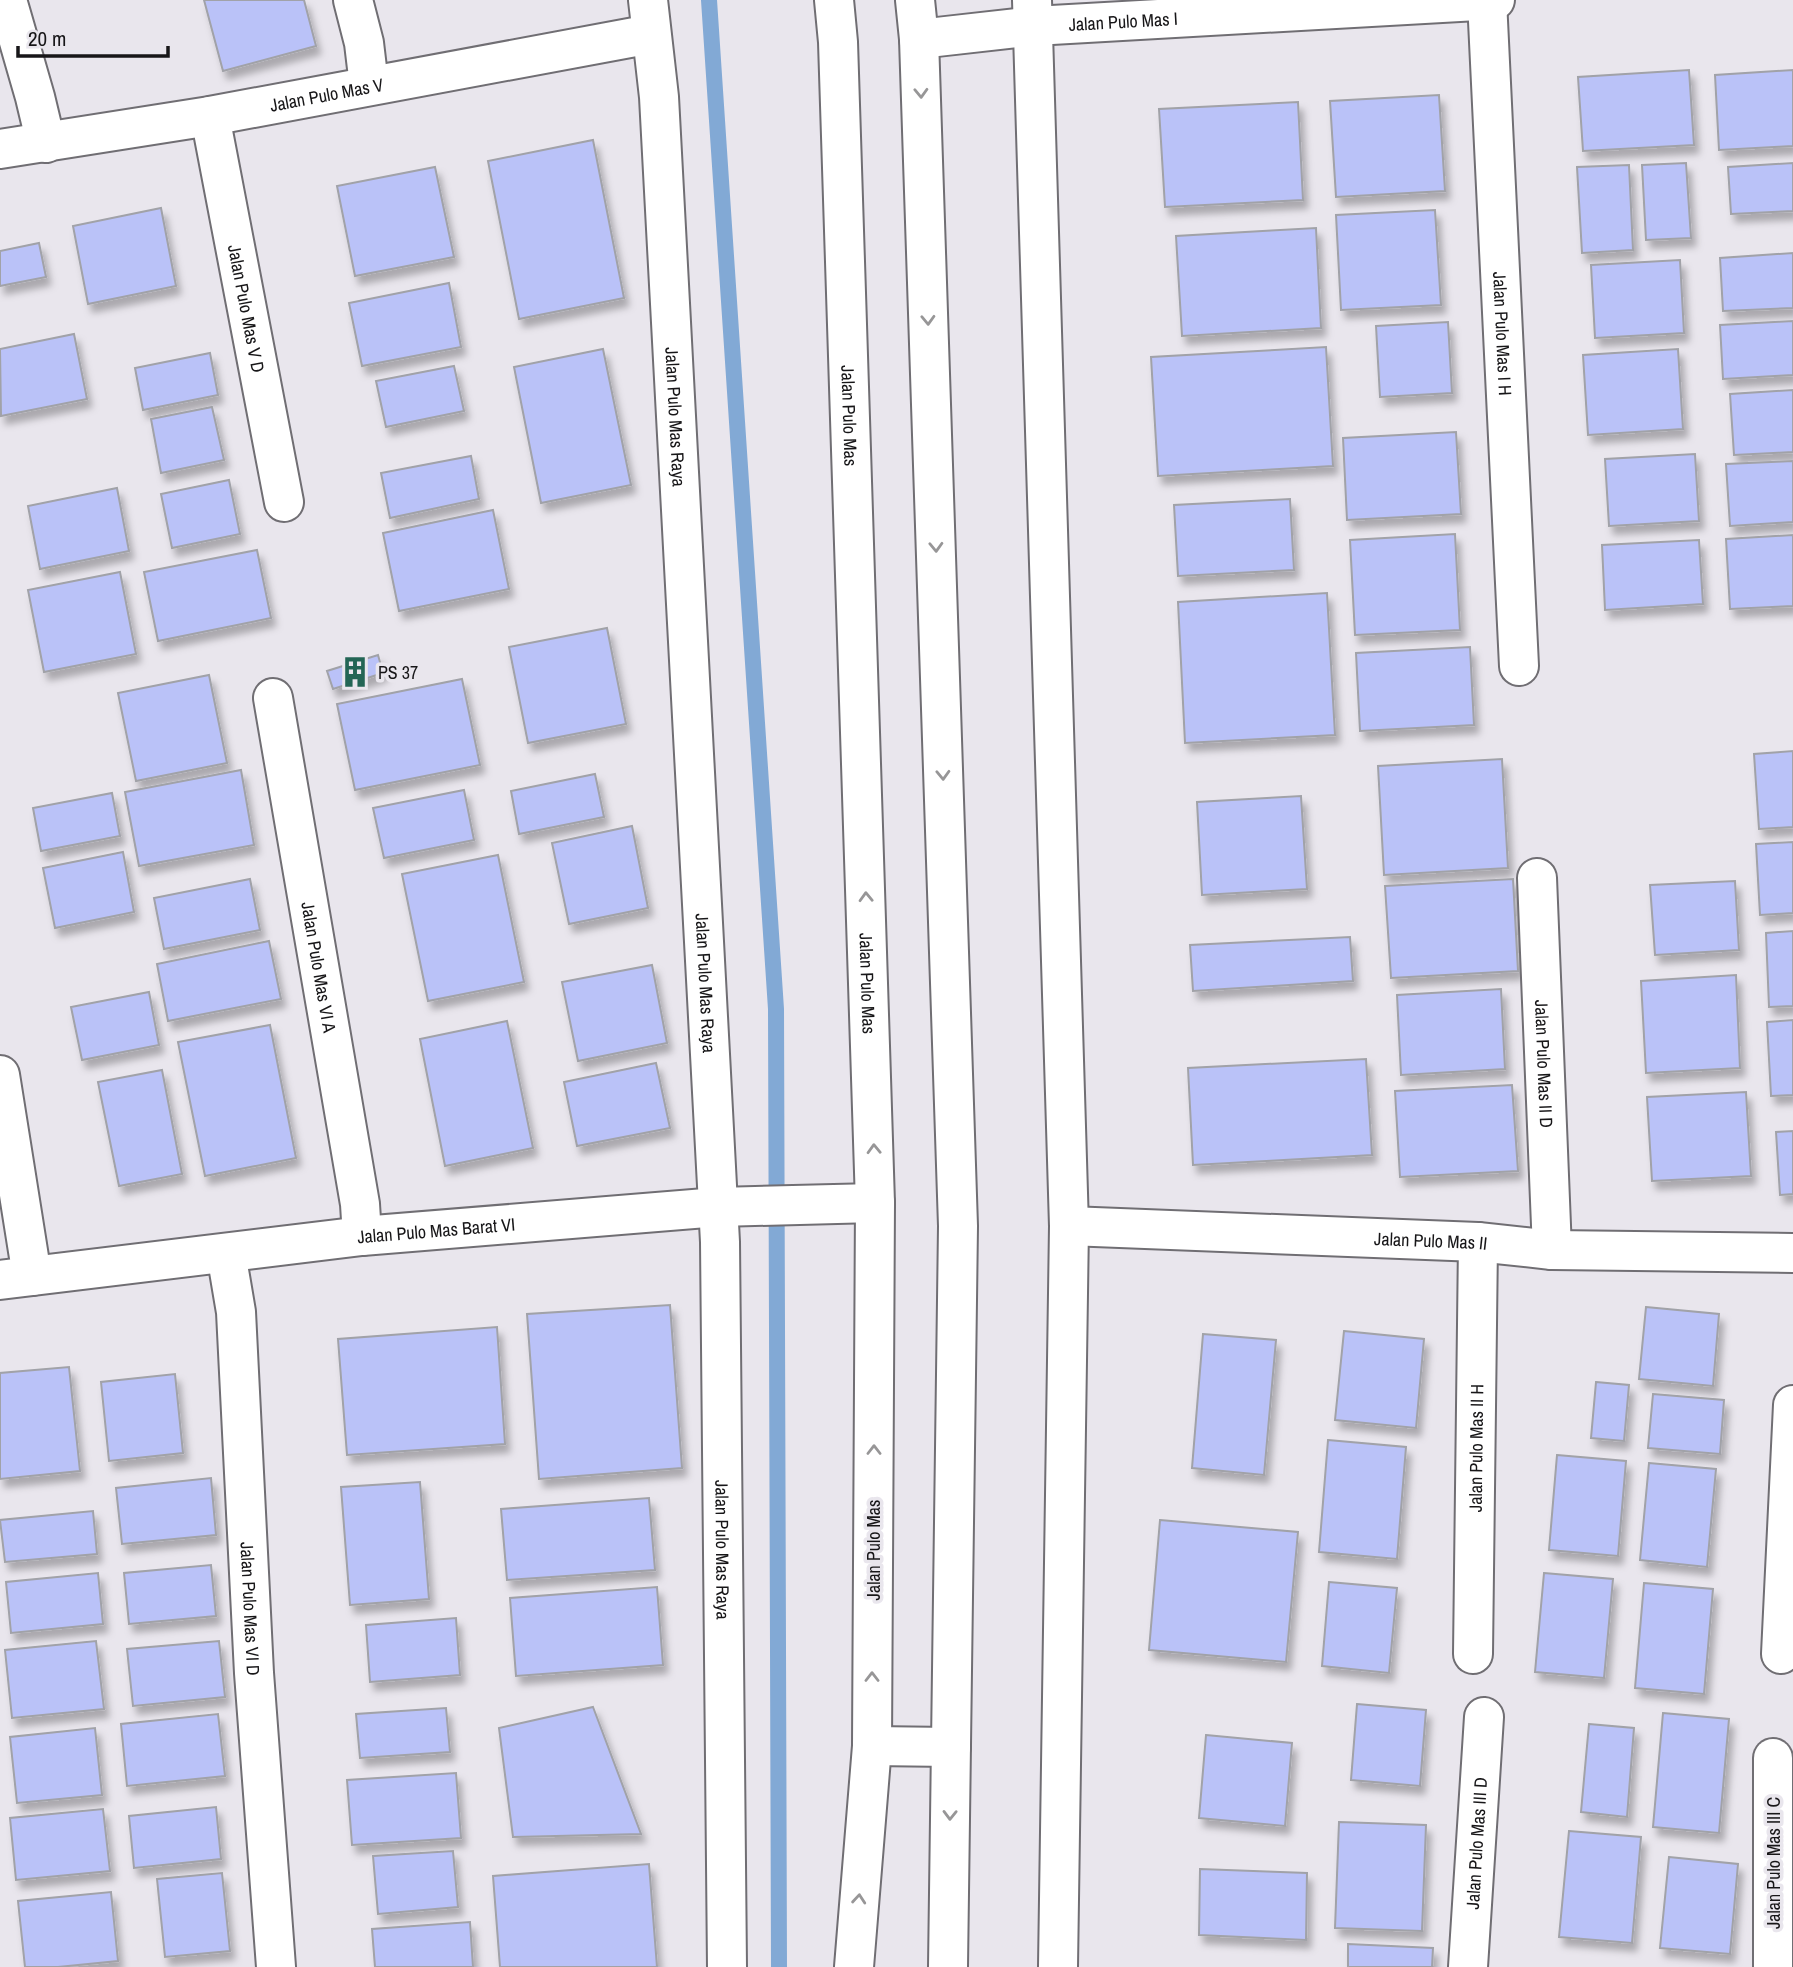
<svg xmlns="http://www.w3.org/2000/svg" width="1793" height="1967" viewBox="0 0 1793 1967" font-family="'Archivo Narrow',sans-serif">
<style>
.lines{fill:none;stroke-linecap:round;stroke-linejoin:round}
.stream{stroke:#82a9d5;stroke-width:16}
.building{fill:#bac2f8;stroke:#a1a2a8;stroke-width:2;filter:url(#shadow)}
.street-casing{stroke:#706e73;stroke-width:42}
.secondary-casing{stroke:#706e73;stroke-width:42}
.street{stroke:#fff;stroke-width:38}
.secondary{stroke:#fff;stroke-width:38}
.oneway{stroke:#979697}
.labels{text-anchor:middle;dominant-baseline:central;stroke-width:7;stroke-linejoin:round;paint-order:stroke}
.street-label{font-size:18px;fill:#171618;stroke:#e9e6ed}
.poi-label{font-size:18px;fill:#171618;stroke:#e9e6ed;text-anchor:start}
</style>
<defs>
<filter id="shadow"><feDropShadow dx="4.5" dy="8" stdDeviation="3.5" flood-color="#0004"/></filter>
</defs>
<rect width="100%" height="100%" fill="#e9e6ed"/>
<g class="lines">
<!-- stream -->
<path class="stream" d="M709,0L776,1009L779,1967"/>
</g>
<!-- building -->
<path class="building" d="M204,0H304L316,46L223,71Z
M1689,70L1694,145L1583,151L1578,77Z
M1793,70V146L1719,150L1715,75Z
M1439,95L1445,191L1336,197L1330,101Z
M1298,102L1303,200L1165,207L1159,109Z
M593,140L624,298L519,319L488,161Z
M1686,163L1691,238L1646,240L1642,165Z
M1793,163V211L1731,214L1728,167Z
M1629,165L1633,250L1582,253L1577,167Z
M435,167L454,257L355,276L337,186Z
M161,208L176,286L88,304L73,226Z
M1435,210L1441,305L1341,310L1336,215Z
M1316,228L1321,328L1182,336L1176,236Z
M39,243L46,277L0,286V251Z
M1793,253V308L1723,311L1720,258Z
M1680,260L1684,333L1595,338L1591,265Z
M449,283L461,347L362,366L349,303Z
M1793,321V375L1723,379L1720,325Z
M1448,322L1452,393L1380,397L1376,326Z
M74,334L87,399L1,416L0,349Z
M1326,347L1333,466L1158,476L1151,357Z
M603,349L631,485L541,503L514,367Z
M1678,349L1683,429L1588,435L1583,355Z
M210,353L218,395L143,410L135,368Z
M454,366L464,411L386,427L376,381Z
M1793,390V452L1734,455L1730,394Z
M212,407L224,460L161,473L151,419Z
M1456,432L1461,514L1347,520L1343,438Z
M1695,454L1699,521L1609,526L1605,459Z
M471,456L479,499L390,518L381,473Z
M1793,461V522L1730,526L1726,464Z
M229,480L240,534L172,548L161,494Z
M117,488L129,551L40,569L28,506Z
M1290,499L1294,570L1178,576L1174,505Z
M493,510L509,589L399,611L383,533Z
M1455,534L1460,630L1355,635L1350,540Z
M1793,535V606L1730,609L1726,539Z
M1699,540L1703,604L1605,610L1602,545Z
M257,550L271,618L158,641L144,572Z
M120,572L136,654L44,672L28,590Z
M1327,593L1335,735L1185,743L1178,602Z
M607,628L626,724L528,743L509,647Z
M1470,647L1474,725L1360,731L1356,653Z
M378,655L383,673L333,689L327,671Z
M209,675L227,763L136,781L118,693Z
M462,679L480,765L355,790L337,704Z
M1793,751V827L1759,829L1754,754Z
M1502,759L1508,868L1384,875L1378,766Z
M241,770L254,845L139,866L125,792Z
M595,774L604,817L519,834L511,791Z
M464,790L474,840L384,858L373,808Z
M112,793L120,836L41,851L33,808Z
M1301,796L1307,889L1202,895L1197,802Z
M632,826L648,908L569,924L552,843Z
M1793,842V913L1760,915L1756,844Z
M123,852L134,912L55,928L43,868Z
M498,855L524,982L428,1001L402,874Z
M250,879L260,930L164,949L154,898Z
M1513,879L1518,971L1391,978L1385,886Z
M1735,881L1739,950L1655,955L1650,885Z
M1793,931V1006L1769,1007L1766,933Z
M1350,937L1353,981L1193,991L1190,945Z
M269,941L281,999L168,1021L157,964Z
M652,965L667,1043L578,1061L562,982Z
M1736,975L1740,1068L1646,1073L1641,981Z
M1501,989L1505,1069L1401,1075L1397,995Z
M149,992L159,1045L82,1060L71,1007Z
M1793,1020V1095L1771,1096L1767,1022Z
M507,1021L533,1148L445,1166L420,1039Z
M270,1025L296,1158L205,1176L178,1042Z
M1366,1059L1372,1155L1193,1165L1188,1068Z
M656,1063L670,1128L577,1146L564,1082Z
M162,1070L182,1174L119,1186L98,1082Z
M1512,1085L1518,1171L1400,1177L1395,1091Z
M1746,1092L1751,1176L1652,1181L1647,1097Z
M1793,1131V1194L1780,1195L1776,1132Z
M670,1305L682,1468L539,1479L527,1314Z
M1646,1307L1719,1314L1713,1386L1639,1379Z
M497,1327L505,1444L347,1455L338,1339Z
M1344,1331L1424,1339L1416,1428L1335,1420Z
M1203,1334L1276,1340L1264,1475L1192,1468Z
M69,1367L80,1471L0,1479V1373Z
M175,1374L183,1453L109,1461L101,1382Z
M1596,1382L1629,1385L1624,1441L1591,1438Z
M1653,1394L1724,1400L1720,1454L1648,1448Z
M1328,1440L1406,1447L1397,1559L1319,1552Z
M1557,1455L1626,1461L1618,1556L1549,1550Z
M1649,1463L1716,1469L1707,1567L1640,1560Z
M211,1478L216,1535L122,1544L116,1488Z
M420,1482L429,1599L350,1605L341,1487Z
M649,1498L655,1570L507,1580L501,1509Z
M93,1511L97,1554L5,1562L0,1520Z
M1160,1520L1298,1532L1286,1662L1149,1650Z
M211,1565L216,1616L129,1624L124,1573Z
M98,1573L103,1624L11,1633L6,1582Z
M1544,1573L1613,1579L1604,1678L1535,1672Z
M1329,1582L1397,1588L1389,1673L1322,1666Z
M1644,1583L1713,1589L1704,1694L1635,1688Z
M657,1587L663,1665L516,1676L510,1598Z
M456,1618L460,1675L370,1682L366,1625Z
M96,1641L104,1709L12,1718L5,1650Z
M219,1641L225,1697L133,1706L127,1649Z
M1357,1704L1426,1710L1420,1786L1351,1780Z
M593,1707L641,1834L513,1837L499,1728Z
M446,1708L450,1752L360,1758L356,1714Z
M1663,1713L1729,1719L1719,1833L1653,1827Z
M218,1714L225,1776L127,1786L121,1724Z
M1589,1724L1634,1728L1627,1817L1581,1812Z
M95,1728L102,1795L17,1803L10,1737Z
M1206,1735L1292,1743L1285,1826L1199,1818Z
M456,1773L461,1838L352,1845L347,1780Z
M216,1807L221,1859L134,1868L129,1816Z
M103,1809L110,1871L16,1880L10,1818Z
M1339,1822L1426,1825L1422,1931L1335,1928Z
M1569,1831L1641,1837L1632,1943L1559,1937Z
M453,1851L458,1907L378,1914L373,1856Z
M1669,1857L1738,1864L1730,1954L1660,1948Z
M649,1864L657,1967H500L493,1876Z
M1200,1869L1307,1873L1306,1940L1199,1935Z
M222,1873L230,1951L165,1957L157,1879Z
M111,1892L118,1961L58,1967H25L18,1901Z
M470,1922L473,1967H375L372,1929Z
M1348,1944L1433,1948L1432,1967H1348Z"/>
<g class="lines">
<defs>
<g id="street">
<path d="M7,0L35,97L46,143"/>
<path d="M353,0L364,43L369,85"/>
<path id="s1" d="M648,0L659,97L720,1242L727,1967"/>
<path d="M1032,0L1069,1226L1058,1967"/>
<path id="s2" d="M1487,0L1519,666"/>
<path id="s3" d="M919,39L1034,26L1495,0"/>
<path id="s4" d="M210,116L284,502"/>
<path id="s5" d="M0,149L210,116L651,34"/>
<path id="s6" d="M273,698L360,1204L362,1236"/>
<path id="s7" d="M1537,878L1552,1250"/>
<path d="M0,1075L32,1276"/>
<path id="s8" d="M1069,1226L1478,1242L1552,1250L1793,1253"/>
<path id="s9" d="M226,1253L236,1312L254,1673L276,1967"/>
<path id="s10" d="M0,1280L362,1236L718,1207L875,1203"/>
<path id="s11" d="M1473,1654L1478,1242"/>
<path d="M1781,1654L1793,1405"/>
<path id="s12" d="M1468,1967L1484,1717"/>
<path d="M1773,1967V1758"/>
</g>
<g id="secondary">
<path id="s13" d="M834,0L838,42L875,1203L872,1746L854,1967"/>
<path d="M915,0L919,39L958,1226L948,1967"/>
<path d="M872,1746L951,1747"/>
</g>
</defs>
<!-- street casing -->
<use href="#street" class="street-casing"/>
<!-- secondary casing -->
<use href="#secondary" class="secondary-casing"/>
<!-- street -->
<use href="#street" class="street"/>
<!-- secondary -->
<use href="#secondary" class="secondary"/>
</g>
<!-- one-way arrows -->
<defs><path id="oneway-chevron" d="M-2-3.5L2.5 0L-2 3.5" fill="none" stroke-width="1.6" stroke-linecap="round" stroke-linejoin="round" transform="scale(1.75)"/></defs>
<g class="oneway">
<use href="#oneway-chevron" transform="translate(921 93) rotate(88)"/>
<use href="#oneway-chevron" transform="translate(928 320) rotate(88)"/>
<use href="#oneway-chevron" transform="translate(936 547) rotate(88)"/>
<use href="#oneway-chevron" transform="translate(943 775) rotate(88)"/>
<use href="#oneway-chevron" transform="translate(866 897) rotate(-92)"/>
<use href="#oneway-chevron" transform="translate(874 1149) rotate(-92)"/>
<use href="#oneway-chevron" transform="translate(874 1450) rotate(-90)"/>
<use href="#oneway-chevron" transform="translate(872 1677) rotate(-90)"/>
<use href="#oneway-chevron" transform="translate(950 1815) rotate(91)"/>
<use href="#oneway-chevron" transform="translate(859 1899) rotate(-85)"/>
</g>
<!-- icons -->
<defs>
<symbol id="building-bare" viewBox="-9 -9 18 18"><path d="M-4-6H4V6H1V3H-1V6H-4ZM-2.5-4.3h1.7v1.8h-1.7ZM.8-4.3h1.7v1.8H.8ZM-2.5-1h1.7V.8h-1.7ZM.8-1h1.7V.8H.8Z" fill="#236555" stroke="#e9e6ed" stroke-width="2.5" paint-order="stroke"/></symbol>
</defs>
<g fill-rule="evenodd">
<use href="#building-bare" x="333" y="650" width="44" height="44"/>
</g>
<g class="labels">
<!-- street labels -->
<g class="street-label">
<text stroke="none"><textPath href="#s3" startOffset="205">Jalan Pulo Mas I</textPath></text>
<text stroke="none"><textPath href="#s5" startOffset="331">Jalan Pulo Mas V</textPath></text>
<text stroke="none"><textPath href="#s4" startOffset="196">Jalan Pulo Mas V D</textPath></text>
<text stroke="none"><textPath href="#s2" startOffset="334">Jalan Pulo Mas I H</textPath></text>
<text stroke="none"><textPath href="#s1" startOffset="418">Jalan Pulo Mas Raya</textPath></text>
<text stroke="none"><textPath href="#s13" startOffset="416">Jalan Pulo Mas</textPath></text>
<text stroke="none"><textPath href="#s6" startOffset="273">Jalan Pulo Mas VI A</textPath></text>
<text stroke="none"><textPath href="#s1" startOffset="985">Jalan Pulo Mas Raya</textPath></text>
<text stroke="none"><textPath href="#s13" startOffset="984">Jalan Pulo Mas</textPath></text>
<text stroke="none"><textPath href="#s7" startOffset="186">Jalan Pulo Mas II D</textPath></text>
<text stroke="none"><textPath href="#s10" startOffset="439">Jalan Pulo Mas Barat VI</textPath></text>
<text stroke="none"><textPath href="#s8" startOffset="362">Jalan Pulo Mas II</textPath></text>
<text stroke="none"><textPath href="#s11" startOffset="206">Jalan Pulo Mas II H</textPath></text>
<text stroke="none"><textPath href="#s1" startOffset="1552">Jalan Pulo Mas Raya</textPath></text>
<text transform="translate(873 1550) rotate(-90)">Jalan Pulo Mas</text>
<text stroke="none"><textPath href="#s9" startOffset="357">Jalan Pulo Mas VI D</textPath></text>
<text stroke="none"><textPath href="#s12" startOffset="124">Jalan Pulo Mas III D</textPath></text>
<text transform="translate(1773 1863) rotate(-90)">Jalan Pulo Mas III C</text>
</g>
<!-- poi labels -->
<g class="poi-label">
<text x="378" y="672">PS 37</text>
</g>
</g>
<!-- scale -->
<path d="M18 46v10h150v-10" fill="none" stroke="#171618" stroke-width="3.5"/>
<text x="28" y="46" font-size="21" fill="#171618" stroke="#e9e6ed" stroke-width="5" paint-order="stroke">20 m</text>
</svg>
